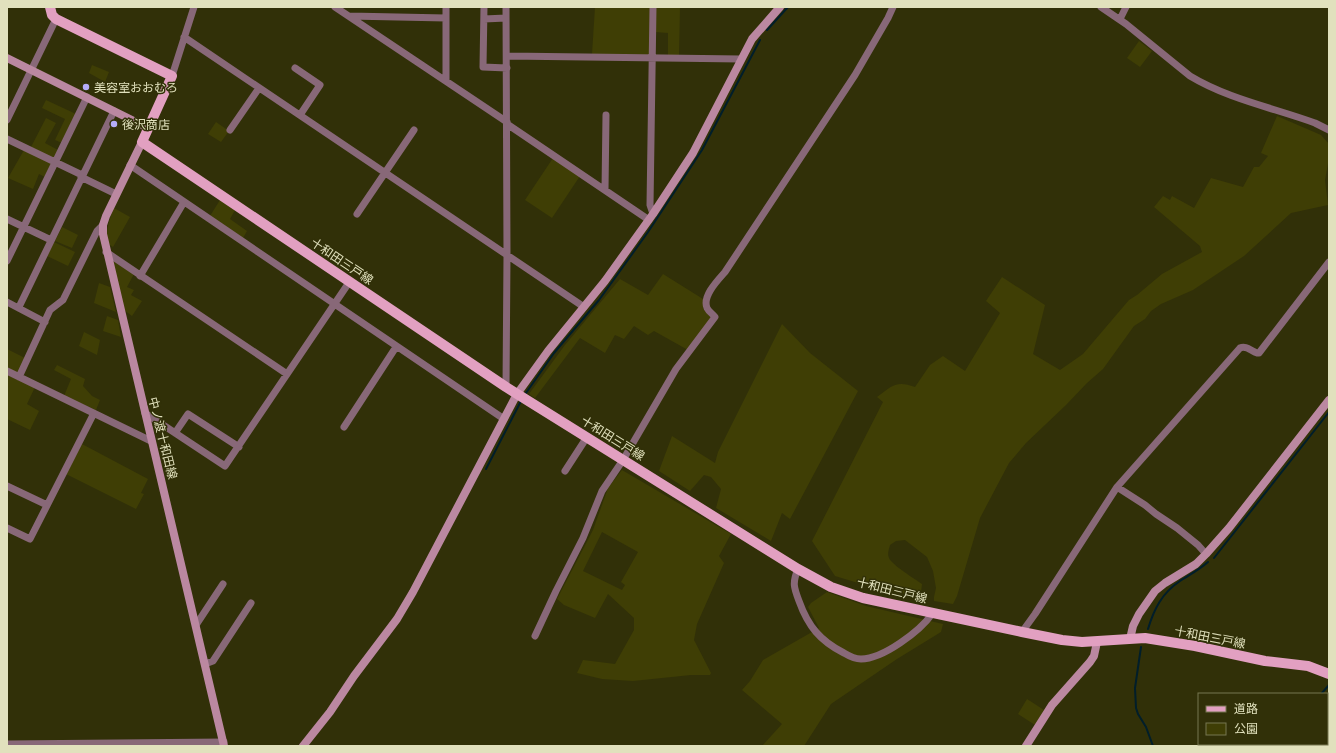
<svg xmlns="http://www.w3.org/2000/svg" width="1336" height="753" viewBox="0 0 1336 753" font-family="Merriweather,'Noto Sans JP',serif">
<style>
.green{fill:#3f3e05;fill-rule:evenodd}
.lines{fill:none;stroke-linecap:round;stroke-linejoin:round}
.stream{stroke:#011e2a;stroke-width:2}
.street{stroke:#886878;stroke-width:7}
.secondary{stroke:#bb88a1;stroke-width:8}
.primary{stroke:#e2a0c1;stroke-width:10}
.poi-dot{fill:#b4acf9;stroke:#313008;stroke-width:1.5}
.labels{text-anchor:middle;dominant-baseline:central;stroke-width:3;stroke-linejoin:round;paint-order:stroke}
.poi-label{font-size:12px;fill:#e1e1bd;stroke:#313008;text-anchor:start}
.street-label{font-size:12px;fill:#e1e1bd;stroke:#313008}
</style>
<rect width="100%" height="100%" fill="#313008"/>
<!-- green -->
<path class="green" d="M595,7H650L649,55L592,54Z
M655,7H680L679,56H668V33L655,32Z
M1139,41L1152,51L1140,67L1127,58Z
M92,65L109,72L105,82L89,73Z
M46,100L76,114L62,143L55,140L65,119L42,108Z
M1277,116L1321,135L1329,144V158L1325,180L1328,205L1291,213L1244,256L1193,290L1161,304L1151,311L1145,319L1134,326L1103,369L1087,383L1066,405L1026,443L1009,463L980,518L957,596L953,604L934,601V597L936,588L933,571L927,557L905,540L896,541L890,545C889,549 887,554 889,558C892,565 915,579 922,584L921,592L916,596L868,586L835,576L812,541L883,402L877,397C892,386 896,380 915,387L930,365L943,356L965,371L1000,313L986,301L1002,277L1045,305L1033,354L1060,370L1083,354L1129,300L1137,295L1162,274L1202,252L1200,246L1154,207L1163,196L1170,200L1172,196L1194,208L1211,178L1243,187L1254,167H1259L1268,156L1261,153Z
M46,118L56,123L45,143L58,150L53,159L31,147Z
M216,122L229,131L221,142L208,134Z
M24,150L52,163L45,177L39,174L33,189L8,178Z
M553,158L580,176L552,218L525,200Z
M220,200L235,210L230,219L247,231L243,238L210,216Z
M114,208L130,217L113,247L107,243C106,230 109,220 114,208Z
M62,227L78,235L72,248L55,241Z
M54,242L75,252L68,266L47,256Z
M112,260L134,274L127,287L134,290L131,295L142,301L132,316L124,310Z
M663,274L703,299V309L712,317L688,350L654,331L648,335L634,326L624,339L615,335L605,353L580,338L535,398L529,394L565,345L620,279L648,295Z
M99,283L110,287L116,312L94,303Z
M107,316L118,320L121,337L103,331Z
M782,324L810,353L858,391L790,519L782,513L771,541L716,508L721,489L711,477L704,475L690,491L659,471L672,436L715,463L718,452Z
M84,332L100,340L97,355L79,346Z
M7,349L25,358L18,373L7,368Z
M57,365L85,379L83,386L92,396L100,400L96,410L64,396L71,379L54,370Z
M7,374L35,387L27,404L39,411L30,430L7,419Z
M82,444L148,479L141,493L144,494L136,509L66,474Z
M622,470L731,534L719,556L724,563L697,624L694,640L711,673L710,675H691L633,681L602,679L577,673L583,660L615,664L634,630V618L608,594L595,618L564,605L557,599L593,530L608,488ZM602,532L638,552L621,582L625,585L622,590L583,571Z
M827,592L866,606L943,624L941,632L897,659L831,704L804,746H762L782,724L742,690L750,681L763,660L819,628L808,607L811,603Z
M1027,699L1044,710L1035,725L1018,714Z"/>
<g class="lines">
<!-- stream -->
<path class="stream" d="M767,30L788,7
M526,393L554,353L599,300L648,232L702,150L760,40
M486,469L521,401
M1214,558L1329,412
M1148,629C1154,609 1162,593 1180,581C1189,575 1199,570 1208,562
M1141,647L1135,688L1136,708L1138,714L1146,727L1153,746
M1321,694L1329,685
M1283,746L1284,744"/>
<!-- street -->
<path class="street" d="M335,7L507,122
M484,7L483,67L507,68
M653,7L650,205L653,214
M1101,7L1126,24L1190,76C1228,99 1274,108 1315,123L1329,130
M349,16L446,18
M484,19L506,18
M1120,19L1126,7
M184,37L584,307
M507,56L741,59
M295,68L320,85L300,115
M172,76L194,7
M446,81V7
M7,120L56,19
M507,124L649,220
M230,130L259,88
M7,139L82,175
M130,165L504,419
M81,177L116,194
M605,190L606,115
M357,214L414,130
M7,219L51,240
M106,252L287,374
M7,261L87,97
M140,276L184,202
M7,302L45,322
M19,307L114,111
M7,371L151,441
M19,377L50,310L63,300L97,231L103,225
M506,387L507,255L506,7
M145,413L225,466L350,281
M344,427L396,347
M175,433L188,414L239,447
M565,471L587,437
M7,486L47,505
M1117,487L1145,505L1156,514L1177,528L1198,545L1206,554
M7,528L30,539L94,413
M798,569C792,583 794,588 799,601C808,626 820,641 844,653C849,656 855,659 861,659C883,659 920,631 932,614
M196,625L223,584
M1022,632L1035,614L1117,487L1240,348C1246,345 1251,351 1257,353H1259L1329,262
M535,636L556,591L583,538L602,491L623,460L676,369L715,317C713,314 709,312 707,308C702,296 718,280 725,272L855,75L888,18L893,7
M205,664L213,661L251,603
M7,744L224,742"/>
<!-- secondary -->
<path class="secondary" d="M7,58L148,128
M142,142L106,216L103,225V234L224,746
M1130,639L1133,626L1139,614L1155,591L1165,583L1196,564L1206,554L1229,528L1329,400
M303,746L330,712L354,676L397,619L413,592L517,394L548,351L605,281L653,214L693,153L752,39L780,7
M1026,746L1052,705L1090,662L1094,656L1097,642"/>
<!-- primary -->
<path class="primary" d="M50,7L52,15L56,19L172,76L142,142L506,387L798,569L831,587L863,598L1022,632L1062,640L1082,642L1145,638L1195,646L1265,661L1308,666L1329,674"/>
</g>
<!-- markers -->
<g class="poi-dot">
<circle cx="86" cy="87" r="4"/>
<circle cx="114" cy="124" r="4"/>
</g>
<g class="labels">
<!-- poi labels -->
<g class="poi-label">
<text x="94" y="87">美容室おおむろ</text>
<text x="122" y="124">後沢商店</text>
</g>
<!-- street labels -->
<g class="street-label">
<text transform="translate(342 261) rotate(34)">十和田三戸線</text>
<text transform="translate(163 438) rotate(76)">中ノ渡十和田線</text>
<text transform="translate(613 438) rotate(32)">十和田三戸線</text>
<text transform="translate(892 590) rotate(14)">十和田三戸線</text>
<text transform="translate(1210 637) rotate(11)">十和田三戸線</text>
</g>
</g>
<!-- border -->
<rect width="1336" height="753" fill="none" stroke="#e1e1bd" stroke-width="16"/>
<!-- legend -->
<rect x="1198" y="693" width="130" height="52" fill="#313008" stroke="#777750"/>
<rect x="1206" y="706" width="20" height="6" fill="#e2a0c1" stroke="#777750"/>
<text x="1234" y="713" font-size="12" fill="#e1e1bd">道路</text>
<rect x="1206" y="723" width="20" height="12" fill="#3f3e05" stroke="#777750"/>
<text x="1234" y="733" font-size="12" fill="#e1e1bd">公園</text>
</svg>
